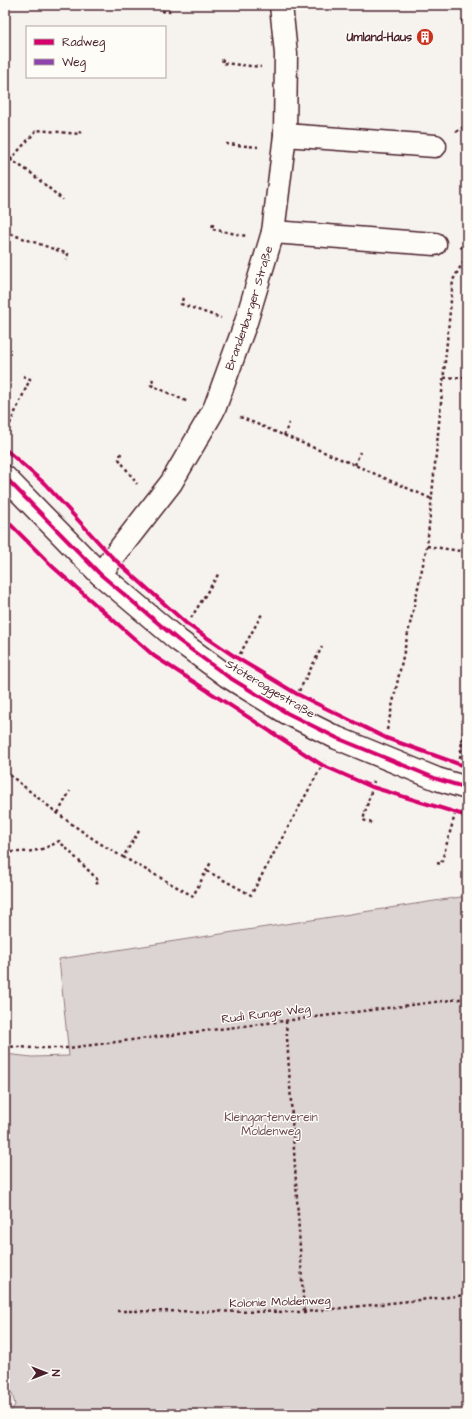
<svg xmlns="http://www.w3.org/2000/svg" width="472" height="1419" viewBox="0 0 472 1419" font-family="'Architects Daughter',sans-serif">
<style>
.green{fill:#dcd4d2;stroke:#937a7e}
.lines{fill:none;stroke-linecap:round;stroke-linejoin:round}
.minor-casing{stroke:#4a1f2b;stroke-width:25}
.path{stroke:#4a1f2b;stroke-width:2.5;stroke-dasharray:3 3;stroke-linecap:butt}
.minor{stroke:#fdfcf7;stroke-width:22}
.quiet{stroke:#8e44ad;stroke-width:3;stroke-dasharray:6 3;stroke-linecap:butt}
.cycleway-casing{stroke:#fdfcf7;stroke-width:6}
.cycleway{stroke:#d6006c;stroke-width:4}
.labels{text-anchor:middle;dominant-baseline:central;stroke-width:3;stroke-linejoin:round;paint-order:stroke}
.poi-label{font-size:12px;font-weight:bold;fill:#4a1f2b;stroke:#fdfcf7;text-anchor:end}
.street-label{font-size:12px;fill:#4a1f2b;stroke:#fdfcf7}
.park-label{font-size:12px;fill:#6e4c55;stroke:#fdfcf7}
</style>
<rect width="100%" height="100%" fill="#f6f3ef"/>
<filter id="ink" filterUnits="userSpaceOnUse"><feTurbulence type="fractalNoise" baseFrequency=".025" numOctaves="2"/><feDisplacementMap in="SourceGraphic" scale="8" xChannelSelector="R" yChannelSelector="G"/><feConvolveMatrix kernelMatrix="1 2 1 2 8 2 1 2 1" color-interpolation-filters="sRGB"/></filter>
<g filter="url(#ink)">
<!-- green -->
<path class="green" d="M467,896V1414H9L15,1405L12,1393L5,1389V1054L32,1057L69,1056L59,959Z"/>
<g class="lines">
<defs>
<g id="minor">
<path d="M285,135L435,146"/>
<path d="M273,232L435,244"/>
<path d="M5,477L100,574L178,640L227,676L287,713L337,738L437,779L467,788"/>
<path id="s1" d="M100,574L171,483L212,413L215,407L246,322L273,232L285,135L286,54L281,5"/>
</g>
</defs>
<!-- minor casing -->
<use href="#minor" class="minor-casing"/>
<!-- path -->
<path class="path" d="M162,11L169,12L170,5
M461,21L466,20
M223,59L222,63L261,67
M456,132L467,125
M226,144L258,147
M5,156L31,173L63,200
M10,160L37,130L80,134V129
M213,224L212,229L246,236
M5,232L68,254L66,260
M460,247L467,248
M183,298L181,304L221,318
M444,378L467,377
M153,379L151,385L188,402
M240,417L355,465L432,499
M5,435L30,379L23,376
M284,436L289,423
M121,453L119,459L137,484
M355,465L360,452
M427,546L467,552
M191,618L219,573
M240,654L263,612
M299,691L322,647
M5,723L11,713
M387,730L427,546L453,280L467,255
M460,758L465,717
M5,771C43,802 81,834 123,857L139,831
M58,813L70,791
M372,823L363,820L374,781
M5,852C27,852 39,853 59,841L99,881L95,885
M123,857L193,896L211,862
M437,863L441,864L456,811
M207,871L251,895L325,760
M286,1021L304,1312
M5,1046L32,1048H68L467,998
M117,1311L304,1312L467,1295"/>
<!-- minor -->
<use href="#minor" class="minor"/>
<!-- quiet -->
<path class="quiet" d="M466,20H467"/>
<defs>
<path id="cycleway" d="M5,449L44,483L112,557L187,624L237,658L297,694L386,738L467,767
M5,477L100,574L178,640L227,676L287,713L337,738L437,779L467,788
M5,519L53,567L154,656L322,765L372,787L467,816"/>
</defs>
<!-- cycleway casing -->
<use href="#cycleway" class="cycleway-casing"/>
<!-- cycleway -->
<use href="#cycleway" class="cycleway"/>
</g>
</g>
<!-- icons -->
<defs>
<symbol id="building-disc" viewBox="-11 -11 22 22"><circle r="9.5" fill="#c8321e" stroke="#fdfcf7"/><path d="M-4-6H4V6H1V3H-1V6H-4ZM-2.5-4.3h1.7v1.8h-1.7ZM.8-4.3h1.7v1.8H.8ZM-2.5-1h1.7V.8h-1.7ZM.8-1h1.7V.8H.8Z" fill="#fff"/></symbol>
</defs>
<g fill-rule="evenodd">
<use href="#building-disc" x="415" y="27" width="20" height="20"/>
</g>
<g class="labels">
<!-- poi labels -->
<g class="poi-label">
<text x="412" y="37">Umland-Haus</text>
</g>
<!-- street labels -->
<g class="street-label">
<text stroke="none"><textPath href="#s1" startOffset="308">Brandenburger Straße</textPath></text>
<text transform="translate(270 689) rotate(31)">Stöteroggestraße</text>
<text transform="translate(266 1014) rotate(-7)">Rudi Runge Weg</text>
<text transform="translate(280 1302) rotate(-2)">Kolonie Moldenweg</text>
</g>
<!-- park labels -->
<g class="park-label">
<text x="271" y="1117">Kleingartenverein<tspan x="271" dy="14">Moldenweg</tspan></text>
</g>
</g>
<!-- margin -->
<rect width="472" height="1419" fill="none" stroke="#fdfcf7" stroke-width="20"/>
<rect x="10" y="10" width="452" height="1399" fill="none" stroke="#4a1f2b" stroke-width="1.5" filter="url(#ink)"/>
<!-- legend -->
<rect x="26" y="26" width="140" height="52" fill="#fdfcf7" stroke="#b5a4a5"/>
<rect x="34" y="39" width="20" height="6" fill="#d6006c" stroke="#b5a4a5"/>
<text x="62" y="46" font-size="12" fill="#4a1f2b">Radweg</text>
<rect x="34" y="59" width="20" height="6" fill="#8e44ad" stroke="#b5a4a5"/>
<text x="62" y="66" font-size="12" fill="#4a1f2b">Weg</text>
<!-- north arrow -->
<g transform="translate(46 1373) rotate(90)" stroke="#fdfcf7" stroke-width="3" paint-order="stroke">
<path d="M0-3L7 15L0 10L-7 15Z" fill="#4a1f2b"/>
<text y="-6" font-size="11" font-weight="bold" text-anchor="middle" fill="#4a1f2b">N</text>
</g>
</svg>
